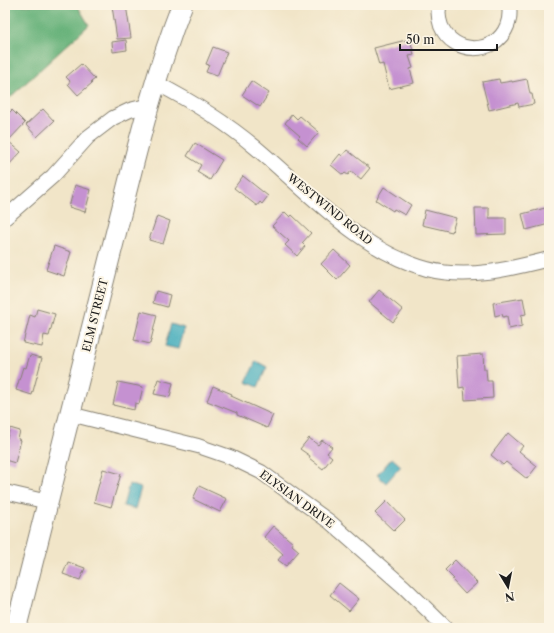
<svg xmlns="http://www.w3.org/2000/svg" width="554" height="633" viewBox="0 0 554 633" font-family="'Libre Caslon Text',serif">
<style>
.forest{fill:#67b27a;stroke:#42674b}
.water{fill:#3caabb;stroke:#2c636c}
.building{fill:#c591d1}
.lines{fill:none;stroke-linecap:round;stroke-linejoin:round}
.minor-casing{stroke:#868072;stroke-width:16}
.secondary-casing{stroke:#868072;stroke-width:22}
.minor{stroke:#fff;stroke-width:14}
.secondary{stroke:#fff;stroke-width:20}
.labels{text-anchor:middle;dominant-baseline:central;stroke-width:4;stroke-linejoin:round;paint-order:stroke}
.street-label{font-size:11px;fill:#1c1c1c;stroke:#fcf5e5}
</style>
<rect width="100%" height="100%" fill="#fcf5e5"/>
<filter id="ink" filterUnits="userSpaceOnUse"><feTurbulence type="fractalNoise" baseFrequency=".025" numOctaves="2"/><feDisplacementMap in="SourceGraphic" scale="8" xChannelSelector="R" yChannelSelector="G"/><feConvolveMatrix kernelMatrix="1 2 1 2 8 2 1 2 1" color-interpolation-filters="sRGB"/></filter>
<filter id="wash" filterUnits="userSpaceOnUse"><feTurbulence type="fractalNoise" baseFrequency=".012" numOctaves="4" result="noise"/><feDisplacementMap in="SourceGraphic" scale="16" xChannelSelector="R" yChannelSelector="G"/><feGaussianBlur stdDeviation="0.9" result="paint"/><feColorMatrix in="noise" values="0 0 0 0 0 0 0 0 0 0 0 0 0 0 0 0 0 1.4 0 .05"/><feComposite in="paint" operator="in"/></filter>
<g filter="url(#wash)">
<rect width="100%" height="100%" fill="#f1e5c8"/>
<!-- forest -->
<path class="forest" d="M5,5H77L89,25L5,102Z"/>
<!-- water -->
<path class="water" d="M171,324L184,328L178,349L165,346Z
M256,361L267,367L258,387L246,382Z
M392,458L401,466L386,483L377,475Z
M129,484L141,488L135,509L123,506Z"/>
<g id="blocks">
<!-- building -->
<path class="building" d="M126,5L131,38L117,39L112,6Z
M410,39L414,55L409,56L413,68L410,69L414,83L389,89L383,64L379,65L374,48Z
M126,40L127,50L113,52L112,42Z
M213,47L227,52L217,76L206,72L209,65L206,64Z
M81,64L95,79L91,82L92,83L78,95L68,84L70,81L66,77Z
M499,79L500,83L512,81V82L527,79L530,94H532L534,104L519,107L518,103L489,110L482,82Z
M251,81L269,93L260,107L242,95Z
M43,109L54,121L37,137L26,125Z
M12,110L25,123L8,141L21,152L5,169V117Z
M292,114L297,119L300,116L319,132L307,146L298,138L300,136L285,123Z
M195,143L222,160L210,180L197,172L201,165L187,156Z
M347,150L370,168L361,179L351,171L348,175L345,173L343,175L331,165L340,154L342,156Z
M243,176L268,196L262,204L260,202L257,206L234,188Z
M75,185L91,190L85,212L69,207Z
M384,187L411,205L405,215L394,209L393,211L376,200Z
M549,207V224L526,230L522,214Z
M475,208H489V218H506V234L476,235Z
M425,210L456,218L452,232L422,225Z
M285,212L290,217L292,215L311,233L302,243L305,246L297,256L285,245L289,241L272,226Z
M157,216L170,221L163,244L149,240Z
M54,246L71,252L64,276L46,270Z
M334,250L350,265L337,280L321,264Z
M379,290L403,310L393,322L369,302Z
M156,291L170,295L167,307L153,303Z
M523,298L526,314L521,315L522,326L509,329L507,316L503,317L502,314L495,316L493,303Z
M37,309L55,314L49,336L44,335L42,347L23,343L30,315L35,317Z
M141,311L157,315L150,344L134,340Z
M483,354L484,369H486L487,381H492L493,398L465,400L464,387L459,388L457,356Z
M30,355L42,358L32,395L16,390L23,367L26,368Z
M158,379L173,383L170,397L154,394Z
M118,382L143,387L139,404L135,403L134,410L113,405Z
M213,386L232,394L231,396L273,415L267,428L237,415V413L207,401Z
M10,428L20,431L18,439L21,440L15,463L5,460V437L7,438Z
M508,433L523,446L519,451L537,466L527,479L506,462L503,465L491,455Z
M309,438L318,445L322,440L332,447L327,453L332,457L323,469L309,458L310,456L300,449Z
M103,469L121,474L111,507L94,502Z
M199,486L227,499L220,512L193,499Z
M387,501L405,520L394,531L375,513Z
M273,526L293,543L292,545L299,551L286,566L278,560L283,554L264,537Z
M455,560L477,583L465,594L452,580L454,579L445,570Z
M68,562L85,568L80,580L63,574Z
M339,583L359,599L349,611L330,595Z"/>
</g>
</g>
<g filter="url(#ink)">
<use href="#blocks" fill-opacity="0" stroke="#868072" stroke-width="1"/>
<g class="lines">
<defs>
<path id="minor" d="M440,5C437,12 439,20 441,26C453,55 495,56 507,26C510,19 510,12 509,5
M156,83C191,101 225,122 255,147C308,191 358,250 427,269C467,280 510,269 549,259
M5,218L53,176L88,137L113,118L130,110L150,105
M70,414L198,446L230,457L261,472L330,522L404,587L446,628
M5,492L48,502"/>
<path id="secondary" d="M16,628C47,505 78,383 109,260C131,175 150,87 182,5"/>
</defs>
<!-- minor casing -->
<use href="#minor" class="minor-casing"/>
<!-- secondary casing -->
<use href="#secondary" class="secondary-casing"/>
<!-- minor -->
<use href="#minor" class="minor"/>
<!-- secondary -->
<use href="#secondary" class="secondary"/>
</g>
</g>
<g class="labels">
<!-- street labels -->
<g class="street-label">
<text transform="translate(330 209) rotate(39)">WESTWIND ROAD</text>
<text transform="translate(95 315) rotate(-76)">ELM STREET</text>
<text transform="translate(297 499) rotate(36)">ELYSIAN DRIVE</text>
</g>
</g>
<!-- margin -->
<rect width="554" height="633" fill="none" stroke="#fcf5e5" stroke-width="20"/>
<!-- north arrow -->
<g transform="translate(508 587) rotate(170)" stroke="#fcf5e5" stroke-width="3" paint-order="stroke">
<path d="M0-3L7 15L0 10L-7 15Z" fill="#1c1c1c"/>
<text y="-6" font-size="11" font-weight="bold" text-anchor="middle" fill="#1c1c1c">N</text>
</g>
<!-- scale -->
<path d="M400 44v6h97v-6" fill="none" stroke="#1c1c1c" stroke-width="2"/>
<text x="406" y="44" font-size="12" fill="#1c1c1c" stroke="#fcf5e5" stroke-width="3" paint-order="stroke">50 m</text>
</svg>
